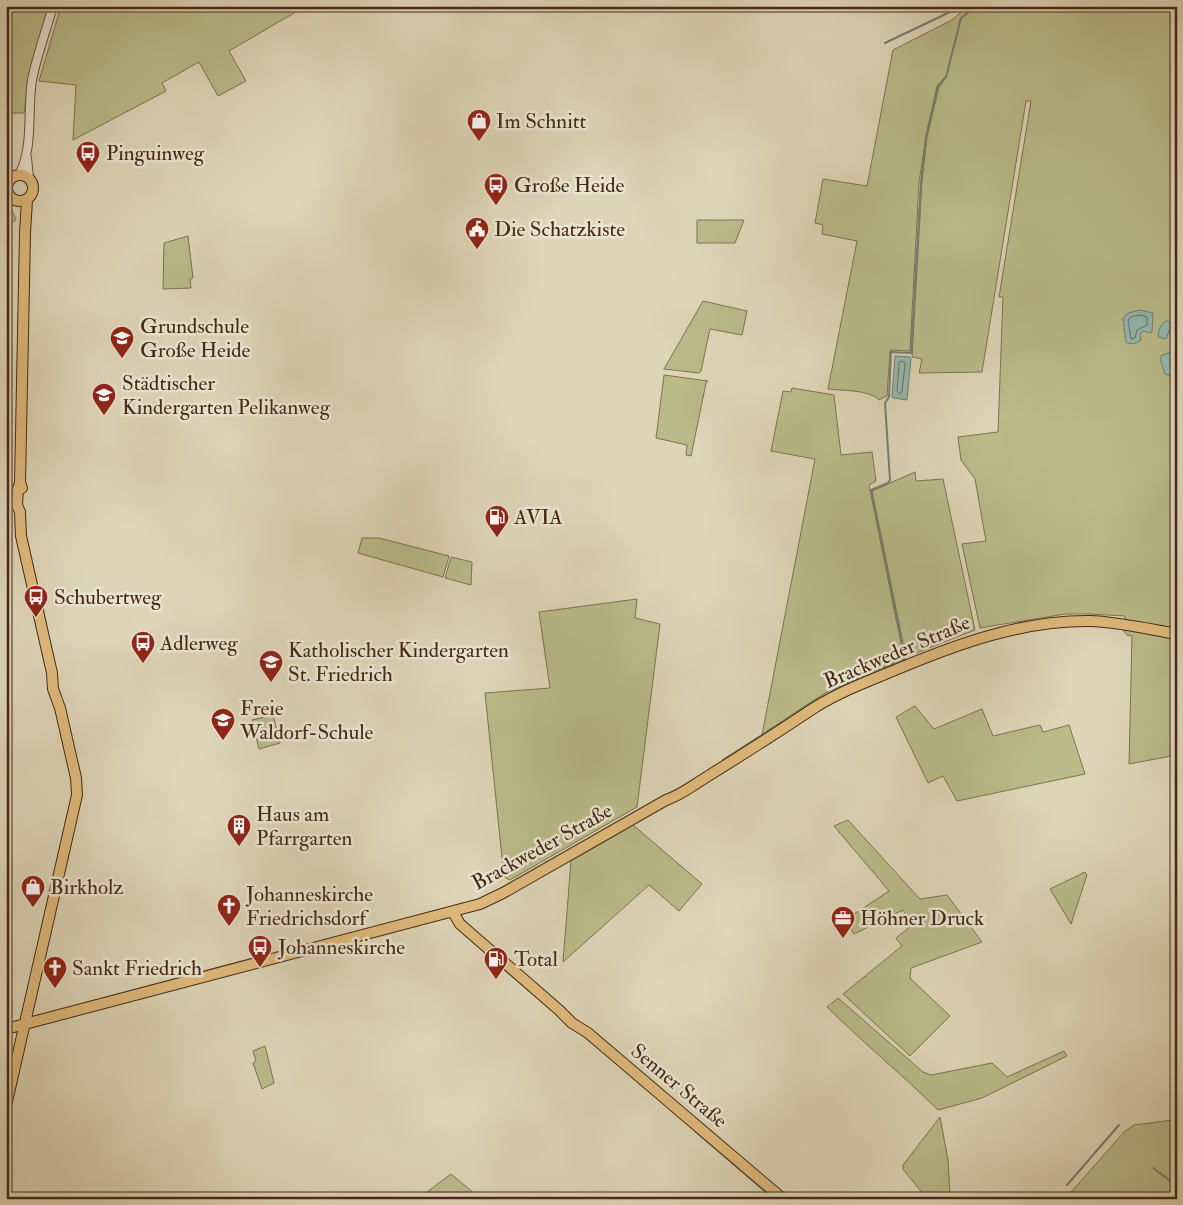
<svg xmlns="http://www.w3.org/2000/svg" width="1183" height="1205" viewBox="0 0 1183 1205" font-family="'IM FELL Double Pica',serif">
<style>
.green{fill:#b9bb89;stroke:#7f7250}
.water{fill:#93b8b0;stroke:#747f73}
.lines{fill:none;stroke-linecap:round;stroke-linejoin:round}
.shore{stroke:#6c7064;stroke-width:1}
.stream{stroke:#747f73;stroke-width:2}
.minor-casing{stroke:#6b543f;stroke-width:10}
.major-casing{stroke:#452917;stroke-width:12}
.minor{stroke:#eae4d0;stroke-width:8}
.major{stroke:#dfba7c;stroke-width:10}
.labels{text-anchor:middle;dominant-baseline:central;stroke-width:5;stroke-linejoin:round;paint-order:stroke}
.poi-label{font-size:21px;fill:#452917;stroke:#eae4d0;text-anchor:start}
.street-label{font-size:21px;fill:#452917;stroke:#eae4d0}
</style>
<rect width="100%" height="100%" fill="#ded5b7"/>
<filter id="stains"><feTurbulence type="fractalNoise" baseFrequency=".004" numOctaves="4"/><feColorMatrix values="0 0 0 0 .2 0 0 0 0 .09 0 0 0 0 .02 0 0 0 .5 -.17"/></filter>
<radialGradient id="worn" r=".72"><stop offset=".6" stop-color="#630" stop-opacity="0"/><stop offset="1" stop-color="#630" stop-opacity=".3"/></radialGradient>
<!-- green -->
<path class="green" d="M6,6H48L29,79L24,113H6Z
M61,6H306L229,51L246,81L218,96L199,62L162,83L166,91L73,140L76,85L39,81Z
M968,6H1177V755L1129,764L1132,636L1127,635L1124,631L1125,616L1089,614H1065L980,628L962,544L986,541L975,479L961,460L958,437L998,432L1003,297H999L1031,101H1026L982,372L919,373L922,359L912,357L922,181L927,137L939,87L943,82L942,81L937,86L926,137L919,182L910,351L890,350L887,396L879,400C868,389 843,391 828,389L857,241L822,234L823,225L815,223L823,179L867,186L893,50L952,20Z
M6,206L13,212L16,220L6,227Z
M697,220H744L735,243H697Z
M188,236L193,278L190,279L191,288L163,289L164,243Z
M703,301L747,311L742,335L710,329L701,371L699,373L664,369Z
M664,375L708,381L706,383L691,456L686,455L687,445L656,438Z
M792,388L834,395L841,455L872,452L876,481L869,485L904,658L832,689L809,703L762,735L815,459L771,451L783,391L791,392Z
M915,472L916,481L943,479L975,630L906,657L872,491Z
M362,538H379L449,556L443,577L358,553Z
M451,557L472,562L471,585L445,578Z
M637,599L635,618L660,624L637,807L510,880L504,877L485,693L550,688L539,612Z
M915,706L934,729L982,709L993,736L1040,725L1043,732L1069,725L1085,774L957,801L943,776L928,783L896,717Z
M273,715L280,743L259,749L252,720Z
M848,820L920,899L947,895L982,942L911,968L910,978L950,1016L910,1056L843,994L902,946L896,938L912,925L903,910L854,934L845,920L889,891L834,826Z
M633,825L702,884L679,911L649,885L563,962L571,861Z
M1085,872L1087,875L1071,924L1050,889Z
M838,998L923,1072L931,1075L992,1063L1007,1077L1064,1051L1067,1056L982,1098L938,1110C902,1074 863,1043 827,1007Z
M265,1046L274,1083L262,1089L253,1063L256,1061L253,1051Z
M1177,1113V1199H1062L1072,1191L1124,1132L1134,1125L1173,1120Z
M940,1117L948,1160L950,1193L934,1199H927L903,1169V1165Z
M451,1174L481,1199H418Z"/>
<!-- water -->
<path class="water" d="M1140,310L1153,313L1152,331L1151,333L1143,331L1140,334L1141,340C1136,344 1132,345 1126,342L1123,318L1128,313Z
M1166,321L1170,322L1171,326L1166,339L1159,337C1157,331 1161,324 1166,321Z
M1175,351H1177V378L1165,374L1160,359L1162,355Z
M895,356L910,357L911,359L907,400L893,398L892,397Z"/>
<g class="lines">
<!-- shore -->
<path class="shore" d="M1140,315L1147,317V325L1137,330L1135,338L1131,339L1128,320L1131,317Z
M901,361L904,362L905,364L902,392L900,394L897,391L899,364Z"/>
<!-- stream -->
<path class="stream" d="M885,43L952,11L957,6
M1177,303L1173,314L1177,341
M1177,527L1174,540L1177,554
M723,760L810,704L836,689L905,659L871,490L888,483L890,480L885,403L889,397L891,352L911,353L921,182L926,137L938,86L946,77L961,18L968,13L972,6
M1173,1124L1177,1126
M695,1131L774,1199
M1153,1168L1177,1186
M1067,1185L1119,1125"/>
<defs>
<path id="minor" d="M27,158L29,178
M19,175C34,147 27,110 32,80C37,55 46,31 53,6"/>
<path id="major" d="M7 188a13 13 0 1 1 26 0a13 13 0 1 1-26 0Z
M22,488L20,483L25,233L27,200
M453,912L460,924L559,1010L572,1023L588,1033L783,1199
M6,1029L480,904L503,893L666,800C681,795 692,786 705,778C742,755 778,732 814,708C841,691 871,680 900,668C960,643 1024,620 1090,621C1119,622 1148,629 1177,634
M6,1106L77,795L76,778L60,708L53,689L52,673L21,536L20,512L17,505L18,489L20,483"/>
</defs>
<!-- minor casing -->
<use href="#minor" class="minor-casing"/>
<!-- major casing -->
<use href="#major" class="major-casing"/>
<!-- minor -->
<use href="#minor" class="minor"/>
<!-- major -->
<use href="#major" class="major"/>
</g>
<!-- icons -->
<defs>
<symbol id="shop-pin" viewBox="-11 -11 22 30"><path d="M0 17L-7.5 6A9.5 9.5 0 1 1 7.5 6Z" fill="#8f2418" stroke="#eae4d0"/><path d="M-5-2.5h2.3a2.7 3.5 0 0 1 5.4 0H5L5.5 6h-11ZM-1.5-2.5h3a1.5 2.3 0 0 0-3 0Z" fill="#fff"/></symbol>
<symbol id="bus-pin" viewBox="-11 -11 22 30"><path d="M0 17L-7.5 6A9.5 9.5 0 1 1 7.5 6Z" fill="#8f2418" stroke="#eae4d0"/><path d="M-5-6H5V4H4V6H2V4H-2V6H-4V4H-5ZM-3.5-4V0h7V-4ZM-3.5 1.2v1.5H-2V1.2ZM2 1.2v1.5H3.5V1.2Z" fill="#fff"/></symbol>
<symbol id="civic-pin" viewBox="-11 -11 22 30"><path d="M0 17L-7.5 6A9.5 9.5 0 1 1 7.5 6Z" fill="#8f2418" stroke="#eae4d0"/><path d="M-.6-6.5H3V-4.5H.6V-3L4-1V1h2V6H-6V1h2V-1L-.6-3ZM-1.2 2.5V6h2.4V2.5Z" fill="#fff"/></symbol>
<symbol id="school-pin" viewBox="-11 -11 22 30"><path d="M0 17L-7.5 6A9.5 9.5 0 1 1 7.5 6Z" fill="#8f2418" stroke="#eae4d0"/><path d="M0-5L7-2L0 1L-7-2ZM-4 1L0 2.5L4 1V4Q0 6-4 4Z" fill="#fff"/></symbol>
<symbol id="fuel-pin" viewBox="-11 -11 22 30"><path d="M0 17L-7.5 6A9.5 9.5 0 1 1 7.5 6Z" fill="#8f2418" stroke="#eae4d0"/><path d="M-5.5-6h7V0h2V4h1.3V-2.5L3-4.5l.8-.8L6-3V5H2.5V1h-1V6h-7ZM-4.2-4.7v3.2H.2V-4.7Z" fill="#fff"/></symbol>
<symbol id="building-pin" viewBox="-11 -11 22 30"><path d="M0 17L-7.5 6A9.5 9.5 0 1 1 7.5 6Z" fill="#8f2418" stroke="#eae4d0"/><path d="M-4-6H4V6H1V3H-1V6H-4ZM-2.5-4.3h1.7v1.8h-1.7ZM.8-4.3h1.7v1.8H.8ZM-2.5-1h1.7V.8h-1.7ZM.8-1h1.7V.8H.8Z" fill="#fff"/></symbol>
<symbol id="church-pin" viewBox="-11 -11 22 30"><path d="M0 17L-7.5 6A9.5 9.5 0 1 1 7.5 6Z" fill="#8f2418" stroke="#eae4d0"/><path d="M-1.2-6h2.4v3.5h3.3v2.4h-3.3V6h-2.4V-.1h-3.3v-2.4h3.3Z" fill="#fff"/></symbol>
<symbol id="office-pin" viewBox="-11 -11 22 30"><path d="M0 17L-7.5 6A9.5 9.5 0 1 1 7.5 6Z" fill="#8f2418" stroke="#eae4d0"/><path d="M-6-3h4V-5.5h4V-3h4V5H-6ZM-1-4.5V-3h2v-1.5ZM-6 0V1H6V0Z" fill="#fff"/></symbol>
</defs>
<g fill-rule="evenodd">
<use href="#shop-pin" x="465" y="107" width="28" height="38"/>
<use href="#bus-pin" x="74" y="139" width="28" height="38"/>
<use href="#bus-pin" x="482" y="171" width="28" height="38"/>
<use href="#civic-pin" x="463" y="215" width="28" height="38"/>
<use href="#school-pin" x="108" y="324" width="28" height="38"/>
<use href="#school-pin" x="90" y="381" width="28" height="38"/>
<use href="#fuel-pin" x="483" y="503" width="28" height="38"/>
<use href="#bus-pin" x="22" y="583" width="28" height="38"/>
<use href="#bus-pin" x="129" y="629" width="28" height="38"/>
<use href="#school-pin" x="257" y="648" width="28" height="38"/>
<use href="#school-pin" x="209" y="706" width="28" height="38"/>
<use href="#building-pin" x="225" y="812" width="28" height="38"/>
<use href="#shop-pin" x="19" y="873" width="28" height="38"/>
<use href="#church-pin" x="215" y="892" width="28" height="38"/>
<use href="#office-pin" x="829" y="904" width="28" height="38"/>
<use href="#bus-pin" x="246" y="933" width="28" height="38"/>
<use href="#fuel-pin" x="482" y="945" width="28" height="38"/>
<use href="#church-pin" x="41" y="954" width="28" height="38"/>
</g>
<g class="labels">
<!-- poi labels -->
<g class="poi-label">
<text x="496" y="121">Im Schnitt</text>
<text x="106" y="153">Pinguinweg</text>
<text x="514" y="185">Große Heide</text>
<text x="494" y="229">Die Schatzkiste</text>
<text x="140" y="326">Grundschule<tspan x="140" dy="24">Große Heide</tspan></text>
<text x="122" y="383">Städtischer<tspan x="122" dy="24">Kindergarten Pelikanweg</tspan></text>
<text x="514" y="517">AVIA</text>
<text x="54" y="597">Schubertweg</text>
<text x="160" y="643">Adlerweg</text>
<text x="288" y="650">Katholischer Kindergarten<tspan x="288" dy="24">St. Friedrich</tspan></text>
<text x="240" y="708">Freie<tspan x="240" dy="24">Waldorf-Schule</tspan></text>
<text x="256" y="814">Haus am<tspan x="256" dy="24">Pfarrgarten</tspan></text>
<text x="50" y="887">Birkholz</text>
<text x="246" y="894">Johanneskirche<tspan x="246" dy="24">Friedrichsdorf</tspan></text>
<text x="860" y="918">Höhner Druck</text>
<text x="278" y="947">Johanneskirche</text>
<text x="514" y="959">Total</text>
<text x="72" y="968">Sankt Friedrich</text>
</g>
<!-- street labels -->
<g class="street-label">
<text transform="translate(897 652) rotate(-23)">Brackweder Straße</text>
<text transform="translate(542 847) rotate(-29)">Brackweder Straße</text>
<text transform="translate(679 1086) rotate(40)">Senner Straße</text>
</g>
</g>
<!-- margin -->
<rect width="1183" height="1205" fill="none" stroke="#ded5b7" stroke-width="25"/>
<rect x="8" y="8" width="1168" height="1190" fill="none" stroke="#452917" stroke-width="2.5"/>
<rect x="12" y="12" width="1158" height="1180" fill="none" stroke="#452917"/>
<rect width="100%" height="100%" filter="url(#stains)"/>
<rect width="100%" height="100%" fill="url(#worn)"/>
</svg>
